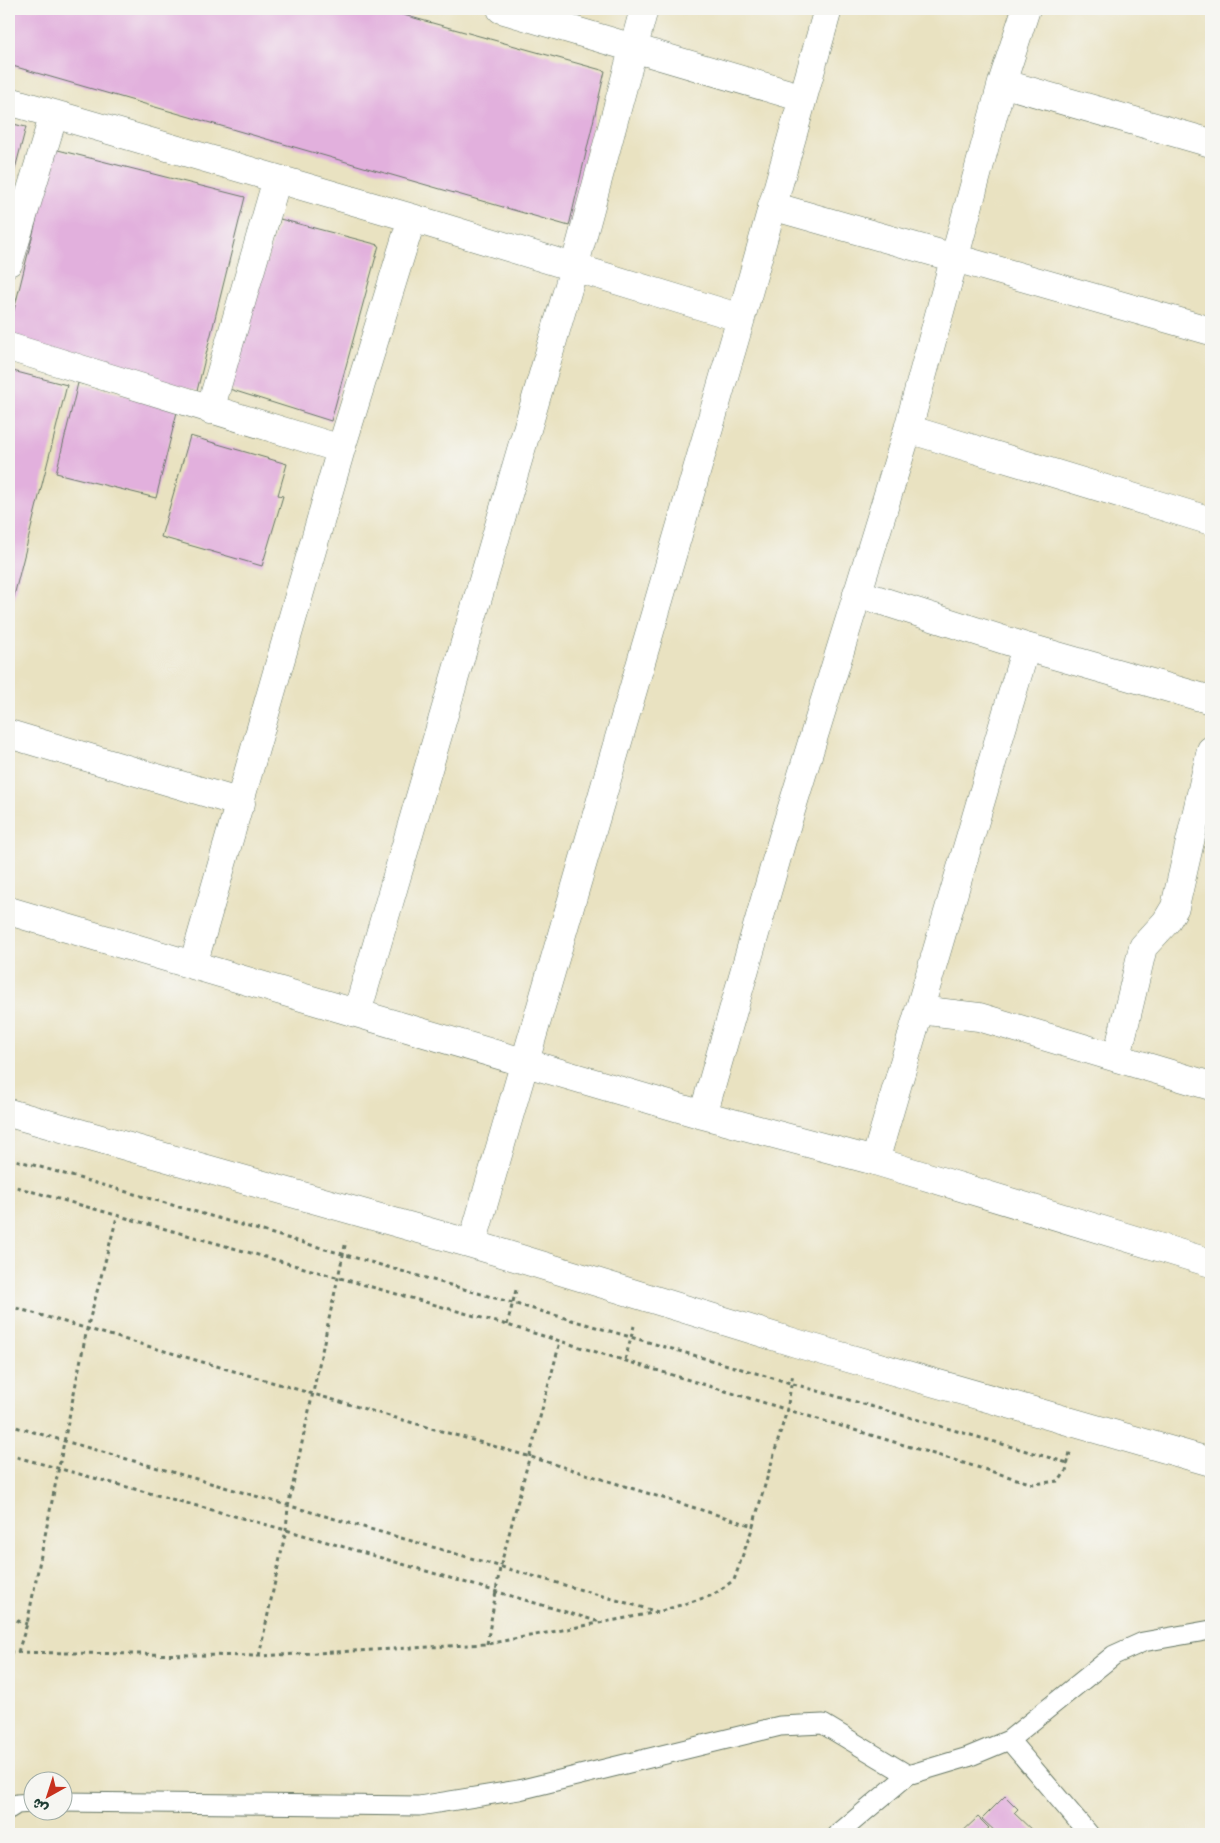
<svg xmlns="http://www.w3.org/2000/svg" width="1220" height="1843" viewBox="0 0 1220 1843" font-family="'Gochi Hand','Playpen Sans Arabic',sans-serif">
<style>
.building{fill:#e2b0dd}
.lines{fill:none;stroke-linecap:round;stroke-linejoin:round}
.lane-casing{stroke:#667765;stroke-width:21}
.street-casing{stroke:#667765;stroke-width:29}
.path{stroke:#667765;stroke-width:3;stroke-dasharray:4 4;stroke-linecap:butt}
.lane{stroke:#fff;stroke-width:19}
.street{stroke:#fff;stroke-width:28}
</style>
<rect width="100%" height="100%" fill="#f6f6f2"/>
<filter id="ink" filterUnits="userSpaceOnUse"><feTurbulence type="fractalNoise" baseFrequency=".02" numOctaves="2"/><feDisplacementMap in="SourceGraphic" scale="10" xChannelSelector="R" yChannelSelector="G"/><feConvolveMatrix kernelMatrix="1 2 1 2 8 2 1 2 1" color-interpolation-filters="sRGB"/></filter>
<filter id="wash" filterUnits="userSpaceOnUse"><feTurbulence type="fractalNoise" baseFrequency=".0096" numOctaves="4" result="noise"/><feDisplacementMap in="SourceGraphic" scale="20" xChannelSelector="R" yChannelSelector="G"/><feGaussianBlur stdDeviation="1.12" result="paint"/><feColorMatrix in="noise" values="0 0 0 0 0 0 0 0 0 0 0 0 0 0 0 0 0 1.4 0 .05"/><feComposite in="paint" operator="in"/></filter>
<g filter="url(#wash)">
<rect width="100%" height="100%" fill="#e9e2c1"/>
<g id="blocks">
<!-- building -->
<path class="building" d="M9,9H382L605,71L569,226L9,65Z
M9,123L26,127L9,192Z
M54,149L245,197L197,391L9,344V330Z
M280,219L379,245L331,421L226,388Z
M9,370L67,385L9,616Z
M78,383L178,408L156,498L56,473Z
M190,436L287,464L278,495L283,496L262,566L161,537Z
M1005,1796L1018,1809L1014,1813L1036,1834H998L982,1819Z
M978,1817L989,1828L982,1834H960Z"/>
</g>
</g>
<g filter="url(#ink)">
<use href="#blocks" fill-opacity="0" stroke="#667765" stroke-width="1"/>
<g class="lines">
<defs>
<path id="lane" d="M1009,1740L1089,1834
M62,1802L419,1806L519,1790L780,1726L823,1724L908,1775L968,1757L1009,1740L1114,1655L1143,1642L1211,1630
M9,1809L17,1804L32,1803
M838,1834L908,1775"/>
<path id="street" d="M501,9L803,98
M1002,83L1211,143
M9,101L412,218L741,318
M772,206L1211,331
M9,262L54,114
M9,347L341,449
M210,410L277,179
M908,429L1211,521
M857,593L1026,647L1211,700
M9,734L241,803
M9,911L703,1115L875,1161L1211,1263
M193,965L341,449L412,218
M919,1010L979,1017L1211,1086
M357,1013L574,268L644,9
M1117,1057L1143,947L1166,922L1175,907L1211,750
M9,1113L472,1244L799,1344L1211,1462
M703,1115L782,840L908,429L1002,83L1026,9
M875,1161L1026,647
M472,1244L741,318L828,9"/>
</defs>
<!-- lane casing -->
<use href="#lane" class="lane-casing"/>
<!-- street casing -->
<use href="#street" class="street-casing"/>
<!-- path -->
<path class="path" d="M9,1158L1068,1463
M9,1185L507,1325L1033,1484L1059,1481L1066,1471L1070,1452
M9,1306L531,1457L753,1526
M507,1325L516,1290
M625,1360L634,1326
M9,1425L658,1612
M9,1455L286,1530L600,1622
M9,1618L27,1624
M487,1644L500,1568L560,1342
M9,1652L259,1656L487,1644L658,1612L713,1595L734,1580L753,1526L787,1410L793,1373
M18,1652L27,1624L87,1329L117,1217
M259,1656L286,1530L288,1507L346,1241"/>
<!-- lane -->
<use href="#lane" class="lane"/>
<!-- street -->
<use href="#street" class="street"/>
</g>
</g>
<!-- margin -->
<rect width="1220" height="1843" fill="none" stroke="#f6f6f2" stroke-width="30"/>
<!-- north arrow -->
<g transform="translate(48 1796) rotate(219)"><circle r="24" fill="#f6f6f2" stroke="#a0aca6"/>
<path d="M0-4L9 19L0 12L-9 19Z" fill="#c8321e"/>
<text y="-8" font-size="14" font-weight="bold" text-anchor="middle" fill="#1f3d34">ش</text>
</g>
</svg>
